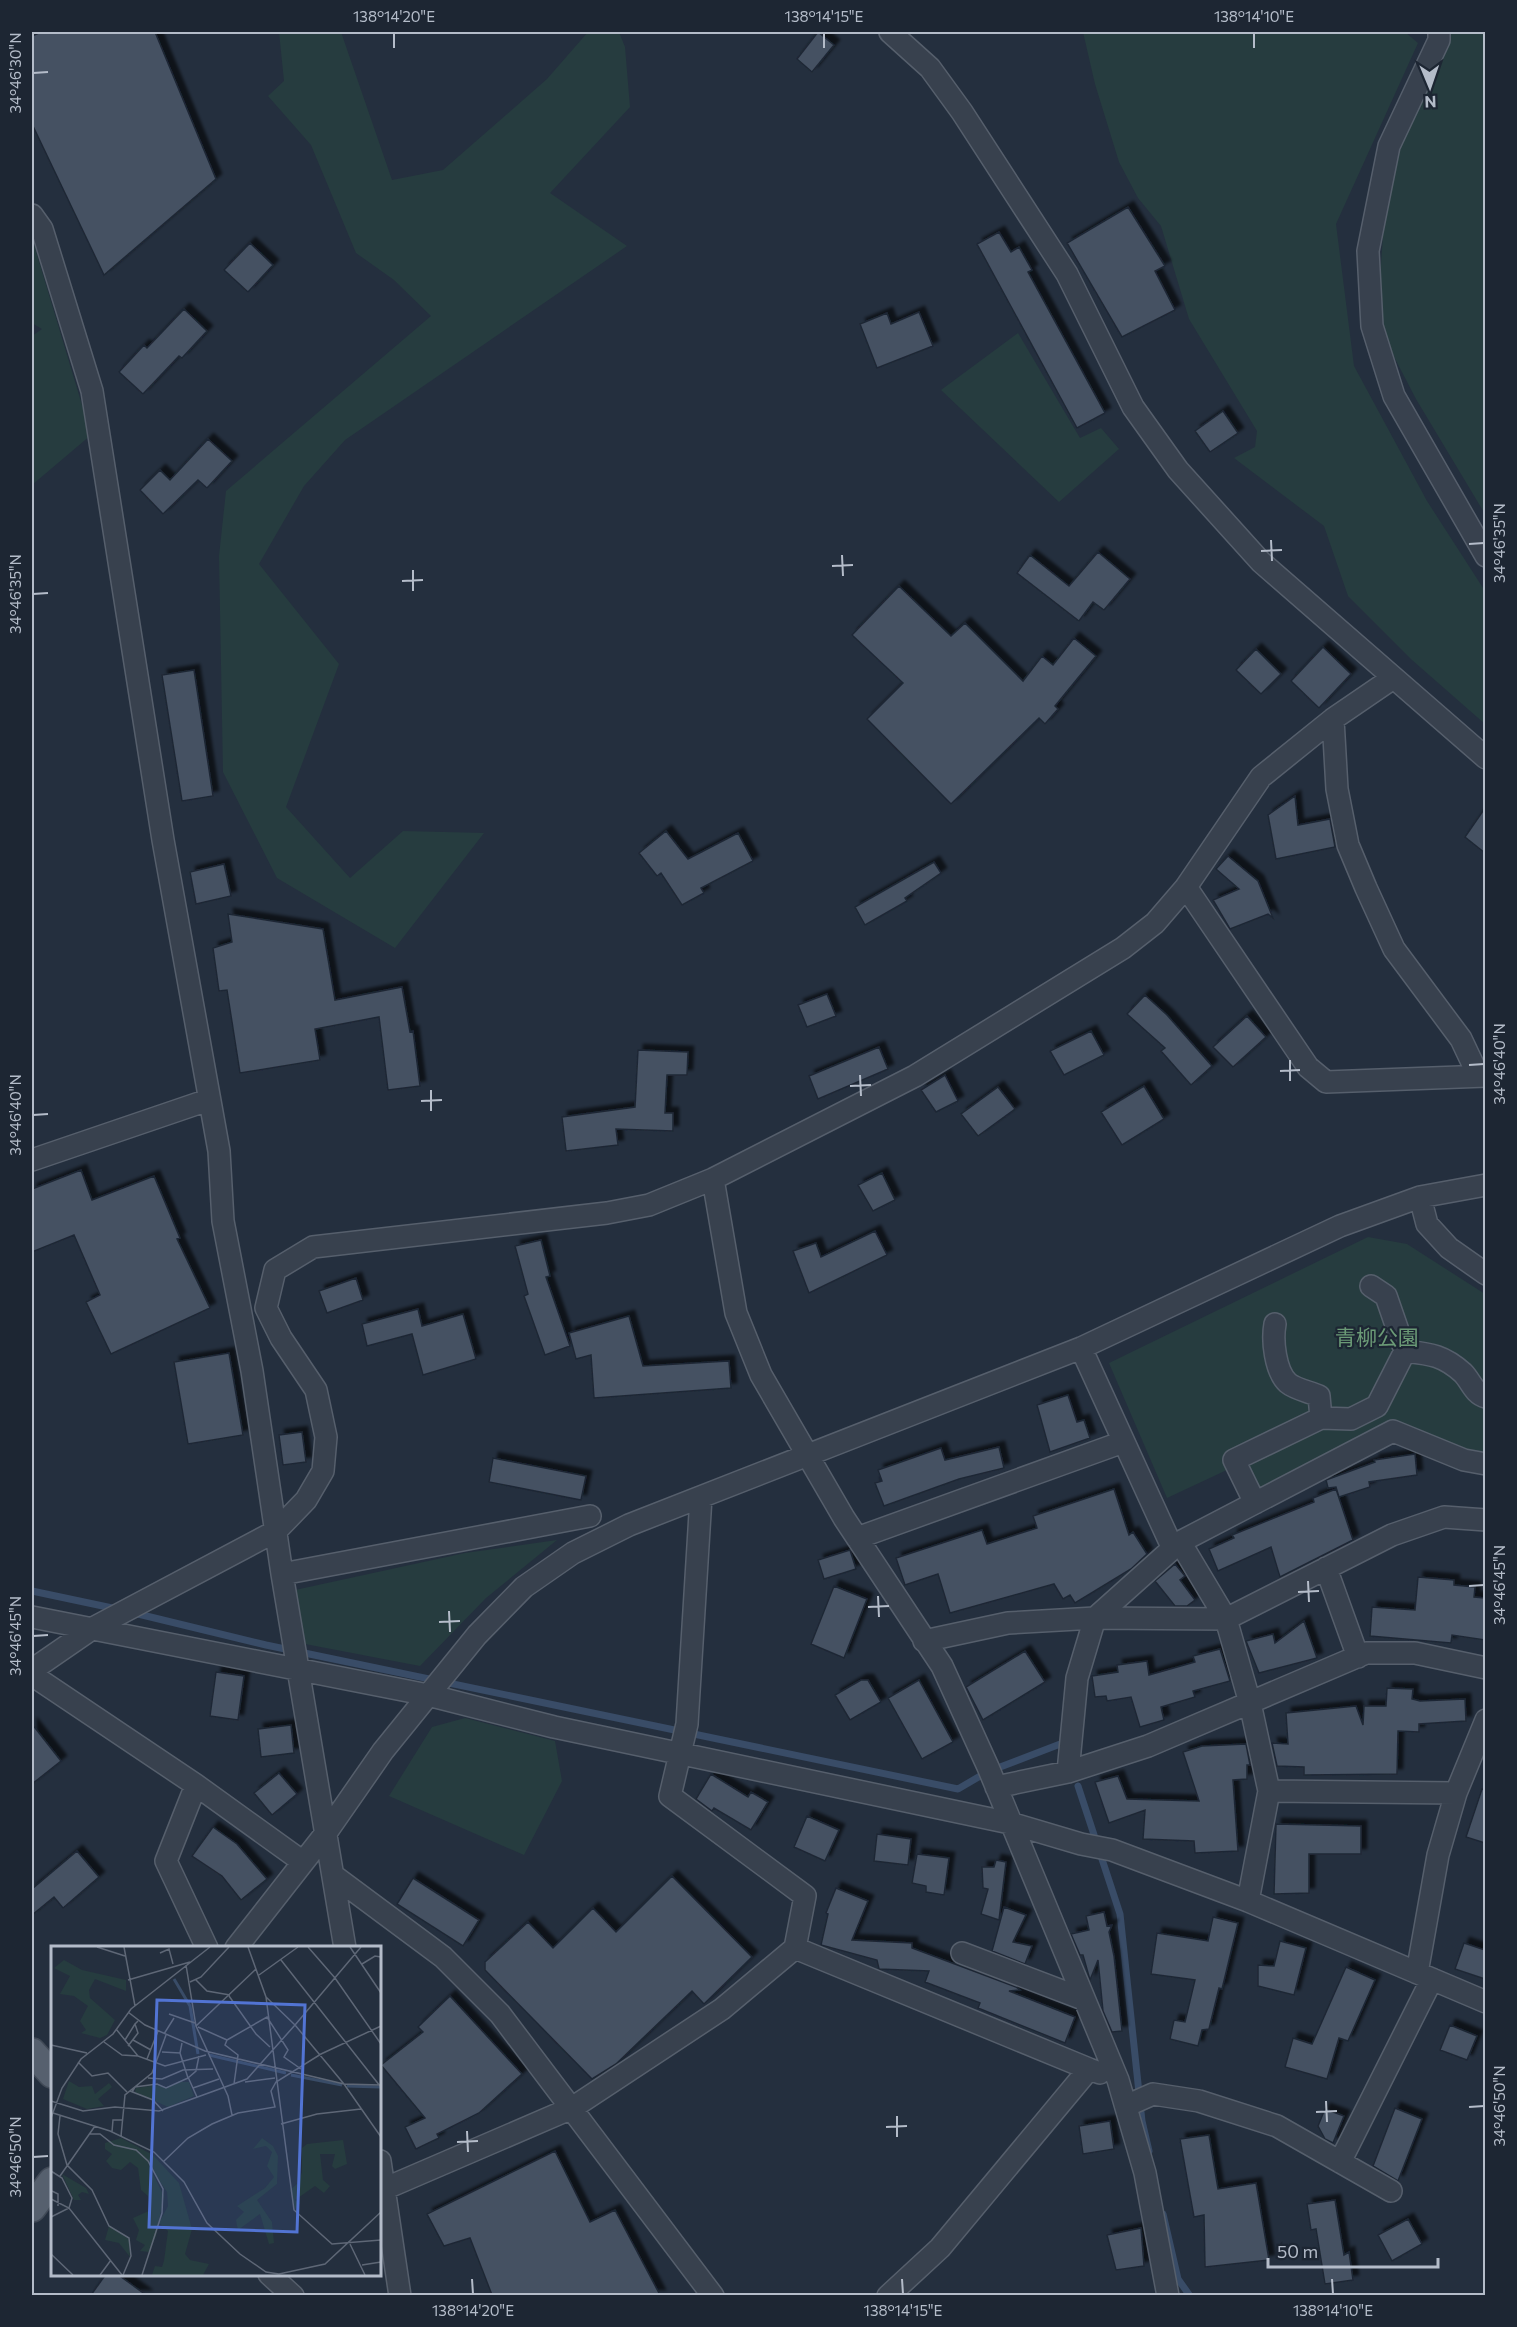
<svg xmlns="http://www.w3.org/2000/svg" width="1517" height="2327" viewBox="0 0 1517 2327" font-family="Commissioner,'Noto Sans JP',sans-serif">
<style>
.green{fill:#263c3f}
.lines{fill:none;stroke-linecap:round;stroke-linejoin:round}
.stream{stroke:#394c67;stroke-width:7}
.building{fill:#455162;stroke:#1f2835;stroke-width:1.5;filter:url(#shadow)}
.minor-casing{stroke:#565f6c;stroke-width:24}
.major-casing{stroke:#414a57;stroke-width:30}
.minor{stroke:#38414e;stroke-width:21}
.major{stroke:#56606e;stroke-width:27}
.ticks{fill:none;stroke:#b4bcc9;stroke-width:2}
.labels{text-anchor:middle;dominant-baseline:central;stroke-width:4.5;stroke-linejoin:round;paint-order:stroke}
.park-label{font-size:21px;fill:#6b9a76;stroke:#1d2633}
.inset-river{fill:none;stroke:#394c67;stroke-width:3}
.inset-road{fill:none;stroke:#5e6776;stroke-width:1.5}
.view{fill:#5274d3;fill-opacity:0.15;stroke:#5274d3;stroke-width:3}
.inset-edge{fill:none;stroke:#b4bcc9;stroke-width:3}
.neatline{fill:none;stroke:#b4bcc9;stroke-width:2}
.ticks-label{font-size:15px;text-anchor:middle;fill:#b4bcc9}
</style>
<defs>
<filter id="shadow"><feDropShadow dx="5.5" dy="-5.5" stdDeviation="1.5" flood-color="#0009"/></filter>
</defs>
<rect width="100%" height="100%" fill="#242f3e"/>
<!-- green -->
<path class="green" d="M279,32H341L392,180L443,170L547,79L588,32H619L625,47L630,107L550,193L627,246L345,440L304,486L259,564L339,664L286,807L350,878L403,831L484,833L395,948L277,878L223,772L219,556L226,491L431,316L394,280L356,253L311,145L268,96L284,81Z
M1083,32H1405L1418,43L1336,224L1354,366L1427,501L1485,591V724L1412,660L1348,596L1324,526L1234,458L1255,447L1257,431L1189,319L1161,226L1138,198L1119,162L1095,84Z
M1439,32H1485V514L1416,399L1377,324L1389,146Z
M32,238L91,435L32,485V336L42,329L32,323Z
M1018,333L1080,438L1101,428L1119,449L1059,502L941,390Z
M1368,1237L1407,1244L1485,1294V1459L1402,1427L1246,1499L1229,1469L1167,1498L1109,1363Z
M557,1540L486,1598L420,1666L305,1644L295,1590L465,1553Z
M465,1718L555,1741L562,1781L524,1855L389,1796L432,1727Z"/>
<g class="lines">
<!-- stream -->
<path class="stream" d="M32,1591L117,1609
M134,1613L266,1645L958,1789L987,1772L1068,1741
M1078,1786L1120,1914L1142,2121L1149,2151
M1163,2214L1178,2279L1190,2296"/>
</g>
<!-- building -->
<path class="building" d="M41,32H155L216,179L104,275L32,124V36Z
M818,32L834,45L812,72L797,59Z
M1128,207L1165,266L1155,271L1175,310L1122,337L1067,243Z
M999,232L1011,252L1019,247L1032,270L1028,272L1105,413L1077,428L977,244Z
M250,243L273,265L248,292L224,270Z
M184,309L207,331L182,358L179,356L143,394L119,372L144,345L147,348Z
M919,312L933,346L877,368L860,324L887,313L891,324Z
M1223,411L1238,433L1210,452L1195,431Z
M208,439L232,461L207,488L198,480L163,514L140,490L160,470L170,480Z
M1098,552L1130,579L1104,610L1093,602L1079,621L1017,573L1030,555L1069,586Z
M899,586L951,636L965,623L1023,681L1042,656L1053,665L1074,638L1096,656L1055,706L1058,709L1045,724L1039,718L951,804L867,719L903,683L852,635Z
M1323,647L1351,674L1319,708L1291,681Z
M1256,649L1281,674L1261,694L1236,670Z
M194,670L213,796L182,801L162,675Z
M1295,796L1298,825L1330,819L1335,847L1276,859L1268,815Z
M1485,808V853L1465,837Z
M666,831L688,859L738,833L753,861L701,888L704,893L682,905L661,873L657,876L639,853Z
M1228,856L1258,881L1273,918L1268,914L1230,929L1213,900L1239,889L1216,869Z
M934,862L941,873L905,898L907,901L865,925L855,907Z
M224,864L231,896L196,904L190,872Z
M228,914L323,929L335,1000L402,987L410,1032L413,1031L420,1086L388,1090L379,1017L315,1029L320,1060L240,1073L227,990L219,991L213,948L232,942Z
M827,994L836,1016L807,1027L798,1005Z
M1145,995L1167,1015L1212,1066L1191,1085L1161,1051L1165,1048L1127,1014Z
M1247,1016L1266,1037L1233,1067L1213,1047Z
M1091,1031L1104,1055L1064,1075L1050,1051Z
M879,1047L888,1069L818,1099L809,1076Z
M638,1050L688,1052L687,1075H667L665,1113H673V1131L616,1129L618,1145L566,1151L562,1117L635,1107Z
M945,1075L958,1101L936,1112L921,1090Z
M1144,1086L1164,1119L1122,1145L1101,1112Z
M998,1087L1015,1109L978,1136L961,1114Z
M81,1170L92,1200L154,1176L180,1238L177,1239L210,1308L111,1354L86,1302L100,1295L74,1235L32,1252V1189Z
M882,1173L895,1200L873,1211L858,1185Z
M875,1231L887,1255L809,1293L793,1251L816,1243L821,1257Z
M541,1240L550,1276L546,1277L570,1346L545,1355L524,1296L528,1294L515,1246Z
M356,1278L363,1300L327,1313L319,1291Z
M418,1309L422,1326L463,1314L476,1359L423,1375L412,1334L367,1346L362,1324Z
M629,1316L643,1366L729,1361L731,1388L594,1398L591,1355L576,1359L569,1333Z
M229,1353L243,1435L188,1444L174,1362Z
M1068,1395L1077,1422L1084,1420L1090,1438L1050,1452L1037,1405Z
M302,1432L306,1462L283,1465L279,1435Z
M999,1447L1004,1468L959,1479L884,1506L875,1483L882,1481L878,1470L941,1448L945,1460Z
M1415,1454L1417,1475L1369,1482L1370,1487L1339,1497L1336,1487L1328,1488L1326,1480L1375,1462L1374,1460Z
M493,1458L586,1476L581,1500L489,1482Z
M1114,1489L1129,1535L1133,1532L1147,1554L1131,1569L1075,1603L1070,1595L1063,1599L1054,1584L950,1613L938,1574L905,1585L896,1558L982,1530L987,1544L1037,1528L1033,1516Z
M1336,1489L1353,1540L1280,1577L1271,1547L1218,1571L1209,1549L1234,1538L1232,1535L1314,1502L1313,1498Z
M850,1550L856,1569L824,1579L818,1560Z
M1175,1564L1185,1576L1180,1580L1195,1600L1187,1606H1175L1155,1581Z
M1418,1577L1454,1580V1585L1475,1587L1474,1597L1485,1598V1640L1452,1635L1451,1643L1370,1636L1372,1607L1415,1610Z
M834,1586L867,1599L844,1658L811,1644Z
M1304,1621L1317,1658L1259,1673L1246,1641L1273,1634L1275,1643Z
M1220,1649L1230,1681L1193,1691L1195,1697L1161,1707L1164,1720L1140,1727L1131,1697L1107,1701L1106,1696L1095,1697L1092,1676L1118,1672L1117,1665L1147,1661L1149,1675L1195,1662L1193,1656Z
M1025,1651L1045,1682L983,1720L966,1687Z
M216,1672L244,1676L238,1720L210,1716Z
M861,1680H868L881,1702L850,1720L835,1695Z
M919,1680L953,1742L922,1759L888,1698Z
M1387,1688L1413,1689L1412,1699L1420,1701L1465,1699L1466,1721L1419,1724V1732L1398,1731L1397,1774L1304,1775V1767L1277,1766L1272,1743L1288,1744L1286,1713L1356,1706L1363,1725L1364,1706H1386Z
M32,1724L61,1761L32,1784Z
M291,1725L294,1753L261,1757L258,1729Z
M1246,1744L1250,1765H1247V1779L1233,1780L1238,1851L1195,1853L1194,1841L1143,1839L1145,1810L1109,1823L1095,1782L1118,1776L1127,1799L1199,1801L1183,1752L1202,1746Z
M279,1773L297,1794L272,1815L254,1793Z
M711,1774L748,1797L751,1792L768,1802L751,1830L714,1808L712,1811L696,1799Z
M1482,1789L1485,1790V1843L1466,1837Z
M807,1816L839,1830L825,1861L794,1847Z
M1276,1824L1361,1826V1854H1309V1893L1274,1894Z
M213,1827L237,1844L267,1879L241,1900L222,1876L192,1856Z
M877,1834L911,1839L908,1865L874,1861Z
M77,1851L99,1877L63,1908L54,1897L32,1915V1889Z
M917,1854L949,1858L944,1895L926,1892V1886L912,1883Z
M996,1860L1006,1862L999,1920L981,1914L988,1889L983,1888L982,1867H994Z
M672,1876L752,1957L704,2004L692,1991L616,2064L592,2079L485,1970V1962L528,1922L553,1948L593,1908L616,1932Z
M413,1878L479,1920L463,1946L397,1904Z
M836,1888L868,1901L852,1940L912,1943V1948L1016,1987L1020,1990L1009,1991L1075,2017L1065,2043L978,2008L980,2003L925,1982L929,1971L879,1969L877,1960L821,1945L828,1914L826,1913Z
M1004,1907L1026,1915L1013,1942L1032,1946L1025,1964L992,1951Z
M1104,1912L1107,1926L1112,1925L1109,1932L1114,1956L1122,2031L1112,2032L1103,2011L1098,1960L1090,1980L1083,1955H1080L1071,1934L1089,1930L1086,1916Z
M1213,1917L1238,1923L1222,1989L1219,1988L1209,2029L1202,2030L1198,2046L1170,2039L1174,2020L1185,2022L1195,1980L1151,1974L1157,1933L1208,1941Z
M1280,1941L1306,1948L1294,1995L1258,1986V1965L1274,1966Z
M1464,1943L1485,1950V1979L1455,1969Z
M1346,1967L1375,1980L1348,2041L1339,2038L1327,2079L1285,2067L1293,2038L1312,2044Z
M450,1996L522,2074L479,2113L437,2134L439,2138L416,2149L405,2127L425,2118L381,2065L423,2032L418,2027Z
M1450,2025L1477,2036L1467,2060L1440,2050Z
M1395,2108L1422,2119L1398,2181L1373,2166Z
M1325,2109L1344,2116L1333,2143L1325,2139L1318,2126Z
M1110,2121L1114,2149L1083,2154L1079,2126Z
M1209,2135L1218,2189L1256,2183L1269,2260L1205,2267L1204,2215L1194,2217L1180,2139Z
M555,2151L590,2222L615,2210L660,2295H492L470,2238L444,2246L427,2214Z
M1335,2200L1344,2255L1349,2252L1353,2280L1325,2284L1316,2229L1311,2230L1307,2204Z
M1408,2219L1422,2244L1392,2261L1378,2235Z
M1141,2228L1144,2266L1116,2270L1107,2235Z
M106,2274H117L146,2295H91Z"/>
<g class="lines">
<defs>
<path id="minor" d="M890,32L930,68L962,112L1067,274L1133,407L1178,470L1261,562L1486,758
M1439,32V40L1389,146L1368,251L1372,326L1394,396L1486,556
M32,215L42,229L92,391L163,840L219,1151L223,1221L252,1371L282,1574L345,1948
M1333,719L1337,789L1348,845L1366,888L1394,949L1461,1039L1478,1075
M1186,887L1308,1067L1326,1082L1486,1076
M32,1160L208,1100
M713,1179L736,1313L761,1375L844,1518L942,1666L988,1767L1118,2080L1145,2173L1168,2296
M1420,1197L1427,1224L1449,1248L1486,1274
M1371,1286L1386,1296L1405,1351
M1275,1324C1272,1340 1275,1371 1288,1383C1295,1389 1310,1392 1319,1396L1321,1418
M1081,1348L1173,1549
M701,1497L687,1724L670,1796L805,1896L795,1948L1089,2069
M1255,1503L1234,1460L1321,1418L1351,1419L1377,1406L1405,1351C1430,1354 1443,1355 1463,1373C1471,1381 1474,1394 1486,1397
M857,1538L1123,1442
M1180,1542L1393,1431L1464,1460L1486,1464
M1326,1568L1358,1657
M282,1574L590,1516
M32,1617L428,1695L554,1727L1010,1823L1081,1844L1112,1850L1248,1901L1486,2002
M924,1641L1008,1623L1095,1618L1226,1619L1392,1535L1444,1517L1486,1520
M32,1670L93,1628L276,1531L306,1500L323,1471L326,1437L316,1390L281,1338L266,1308L275,1270L313,1247L607,1213L649,1205L713,1179L915,1076L1123,948L1155,923L1186,887L1261,777L1333,719L1393,678
M32,1675L196,1785L166,1861L207,1948
M1068,1772L1077,1678L1095,1618L1180,1542L1226,1619L1250,1703L1269,1791
M196,1785L303,1862
M996,1787L1068,1772L1148,1746L1366,1653H1415L1486,1668
M334,1876L443,1957L500,2014L713,2296
M1248,1901L1269,1791L1456,1793
M236,1948L326,1833L383,1751L477,1635L524,1587L573,1553L629,1525L1081,1348L1340,1226L1420,1197L1486,1185
M962,1953L1083,1999
M1417,1973L1438,1855L1456,1793L1486,1720
M1126,2106L1153,2094L1199,2101L1277,2126L1391,2191
M380,2161L400,2296
M1340,2162L1432,1979
M380,2185L384,2189L572,2108L722,2009L795,1948
M269,2274L293,2296
M888,2296L940,2248L1089,2069L1100,2073"/>
<path id="major" d="M32,2052L52,2074
M32,2208L52,2181"/>
</defs>
<!-- minor casing -->
<use href="#minor" class="minor-casing"/>
<!-- major casing -->
<use href="#major" class="major-casing"/>
<!-- minor -->
<use href="#minor" class="minor"/>
<!-- major -->
<use href="#major" class="major"/>
</g>
<!-- ticks -->
<path class="ticks" d="M394,33V48M824,33V48M1254,33V48M33,73L48,72M1271,540L1272,561M1469,544L1484,543M1261,551L1282,550M842,555L843,576M832,566L853,565M413,570V591M402,581L423,580M33,594L48,593M1290,1060V1081M1469,1065L1484,1064M1280,1071L1300,1070M860,1075L861,1096M850,1086L871,1085M431,1090V1111M421,1101L442,1100M33,1115L48,1114M1308,1581L1309,1602M1469,1586L1484,1585M1298,1592L1319,1591M878,1596L879,1617M868,1607L889,1606M449,1611L450,1632M439,1622L460,1621M33,1636L48,1635M1326,2101L1327,2122M1469,2107L1484,2106M1316,2112L1337,2111M897,2116V2137M886,2127L907,2126M467,2131L468,2152M457,2142L478,2141M33,2157L48,2156M472,2279L473,2294M902,2279L903,2294M1332,2279L1333,2294"/>
<g class="labels">
<!-- park labels -->
<g class="park-label">
<text x="1377" y="1336">青柳公園</text>
</g>
</g>
<!-- overview -->
<g transform="translate(51 1946)">
<rect width="330" height="330" fill="#242f3e"/>
<path d="M13,14L31,24L75,34V45L44,33L38,44L39,52L64,74L56,89L49,92L30,87L35,84L29,75L37,60L23,50L9,48L19,30L3,22ZM18,135L28,141L41,140L44,148L58,137L61,141L47,153L53,160L36,163L12,153ZM130,136H138L143,150L117,161L84,146L85,142L106,139L115,142ZM70,192L102,209L128,237L141,283L134,308L139,314L158,318L152,329H101L104,320L111,321L113,315L117,285L108,277L117,260L116,246L97,218L113,250L105,290L98,306L89,305L94,299L85,294L88,284L82,272L100,264L97,250L90,244L87,222L79,216L70,224L61,222L55,215L61,208L54,203V197ZM211,192L222,200L227,210L226,238L206,254L221,276L223,297L218,298L209,268L187,284L186,280L185,274L193,266L186,260L214,242L223,231L216,220L221,206L215,200L202,203ZM292,194L296,218L284,223L281,220L284,208H269L272,234L279,240L273,247L264,240L244,254L249,257L244,263L239,244L247,237L251,226V202L256,198ZM11,228L35,242L38,248L31,246L27,249L30,254H23ZM58,280L78,293L79,311L68,297L54,294Z" fill="#263c3f"/>
<path class="inset-river" d="M123,33L139,60L147,108M158,109L235,127M240,129L291,139M296,140L329,141"/>
<path class="inset-road" d="M46,1L74,10M73,1L84,60M197,1L215,51L243,264L281,298L330,294M257,1L284,32L330,98M299,1L330,47M310,1L244,79L293,138L330,191M109,7L118,3L122,18M230,14L329,140M311,18L324,10L330,11M135,19L145,80L177,150L181,169M208,29L247,1M77,34L139,16M145,34L156,45L179,49M139,36L150,31L178,1M178,50L205,88L219,101M77,66L94,79L154,105L293,138L330,139M118,68L144,77M145,80L205,23M147,81L176,94L174,99L187,109L183,138M65,83L87,110M113,88L123,72M74,94L84,78M82,94L100,104M176,94L216,71L237,104L233,111L250,123M53,96L71,109L87,110L114,120L155,109M0,99L36,107M77,100L87,87L84,78L87,75M111,106L129,107L131,97M129,107L137,132L145,125L148,110M96,113L107,85M27,116L41,130L57,127L76,146M137,131L146,151M97,132L111,133L132,124L162,123M194,136L224,132M142,142L168,133M79,145L102,154L112,165M81,146L84,141L106,138L115,142L137,132M0,155L32,165L64,161L108,165L196,133L244,79L215,51M2,167L59,185L103,206L133,236L156,277L189,308L215,326L228,328L274,318L330,266M9,170L7,188L16,219L41,244L58,280L78,292L80,310L72,329M0,172L11,142L30,113L62,88L80,63L159,1M230,178L266,168L310,163M61,186L62,174H72M39,188H49L63,199L85,204L97,215L112,243L111,267L91,329M70,190L74,149L101,127L115,89M113,215L137,192L161,178L187,167L224,161L220,145L225,136L270,108L330,80M0,225L11,232L21,252L18,262L0,271M9,230L44,180M1,245L7,248V260M0,253L18,262L71,329M299,298L314,329M0,308L22,329M311,319L330,316M49,329L60,314"/>
<path class="view" d="M106,54L254,59L246,286L98,281Z"/>
<rect width="330" height="330" class="inset-edge"/>
</g>
<!-- border -->
<rect width="1517" height="2327" fill="none" stroke="#1d2633" stroke-width="66"/>
<!-- north arrow -->
<g transform="translate(1430 87) rotate(178)" stroke="#1d2633" stroke-width="4.5" paint-order="stroke">
<path d="M0-4.5L10 22L0 15L-10 22Z" fill="#b4bcc9"/>
<text y="-9" font-size="16" font-weight="bold" text-anchor="middle" fill="#b4bcc9">N</text>
</g>
<!-- scale -->
<path d="M1268 2258v9h170v-9" fill="none" stroke="#b4bcc9" stroke-width="3"/>
<text x="1277" y="2258" font-size="18" fill="#b4bcc9" stroke="#1d2633" stroke-width="4.5" paint-order="stroke">50 m</text>
<rect x="33" y="33" width="1451" height="2261" class="neatline"/>
<g class="ticks-label">
<text x="394" y="22">138°14'20"E</text>
<text x="824" y="22">138°14'15"E</text>
<text x="1254" y="22">138°14'10"E</text>
<text transform="translate(16 73) rotate(-90)" y="5">34°46'30"N</text>
<text transform="translate(1500 543) rotate(-90)" y="5">34°46'35"N</text>
<text transform="translate(16 594) rotate(-90)" y="5">34°46'35"N</text>
<text transform="translate(1500 1064) rotate(-90)" y="5">34°46'40"N</text>
<text transform="translate(16 1115) rotate(-90)" y="5">34°46'40"N</text>
<text transform="translate(1500 1585) rotate(-90)" y="5">34°46'45"N</text>
<text transform="translate(16 1636) rotate(-90)" y="5">34°46'45"N</text>
<text transform="translate(1500 2106) rotate(-90)" y="5">34°46'50"N</text>
<text transform="translate(16 2157) rotate(-90)" y="5">34°46'50"N</text>
<text x="473" y="2316">138°14'20"E</text>
<text x="903" y="2316">138°14'15"E</text>
<text x="1333" y="2316">138°14'10"E</text>
</g>
</svg>
